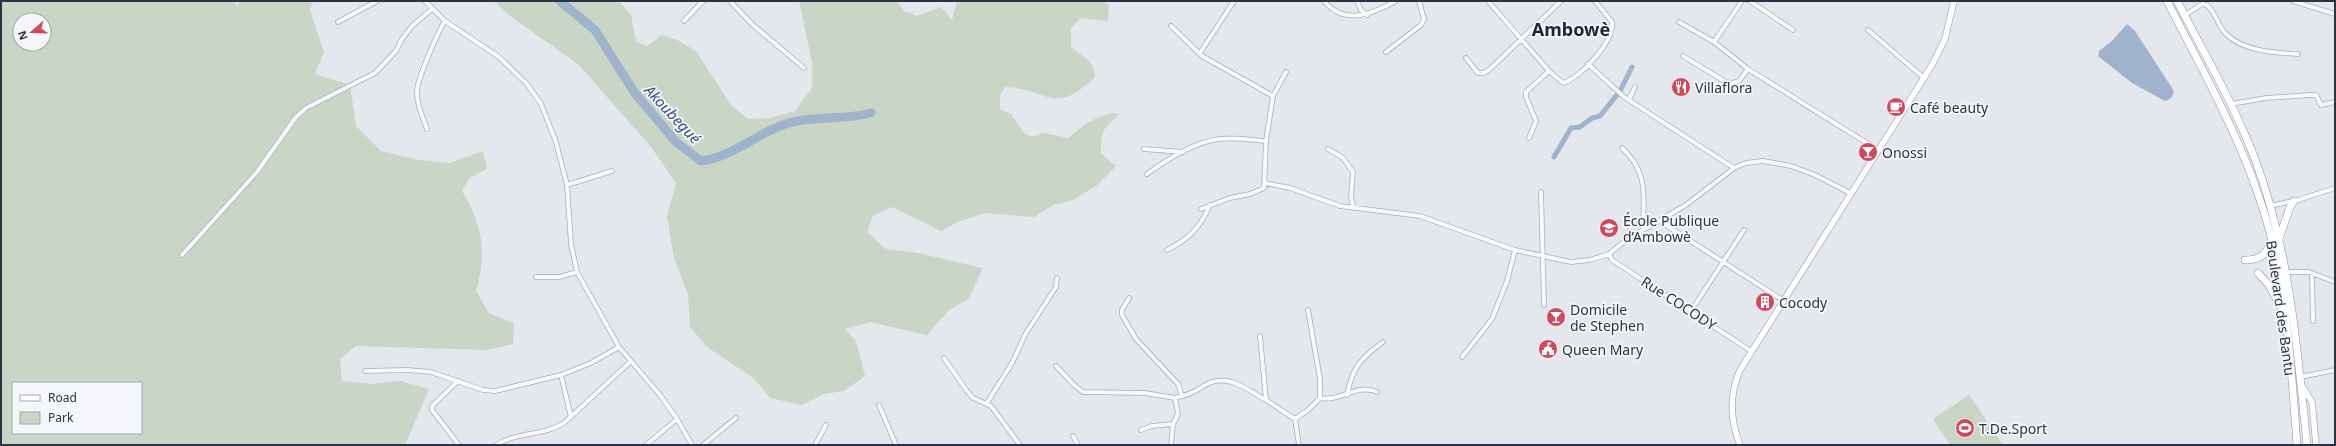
<svg xmlns="http://www.w3.org/2000/svg" width="2336" height="446" viewBox="0 0 2336 446" font-family="'Noto Sans',sans-serif">
<style>
.green{fill:#c9d6c5;fill-rule:evenodd}
.water{fill:#9fb4cc}
.lines{fill:none;stroke-linecap:round;stroke-linejoin:round}
.canal{stroke:#9fb4cc;stroke-width:5}
.river{stroke:#9fb4cc;stroke-width:9}
.minor-casing{stroke:#a9aeb7;stroke-width:5.5}
.secondary-casing{stroke:#a9aeb7;stroke-width:7}
.trunk-casing{stroke:#8b94a3;stroke-width:8}
.minor{stroke:#f7f8fa;stroke-width:4}
.secondary{stroke:#fff;stroke-width:5.5}
.trunk{stroke:#fff;stroke-width:7}
.labels{text-anchor:middle;dominant-baseline:central;stroke-width:3.5;stroke-linejoin:round;paint-order:stroke}
.poi-label{font-size:14px;fill:#2b3445;stroke:#f4f6f9;text-anchor:start}
.street-label{font-size:14px;fill:#2b3445;stroke:#f4f6f9}
.water-label{font-size:15px;font-style:italic;fill:#34527a;stroke:#f4f6f9}
.district-label{font-size:18px;font-weight:bold;fill:#1d2536;stroke:#f4f6f9}
</style>
<rect width="100%" height="100%" fill="#e4e7ec"/>
<!-- green -->
<path class="green" d="M1,1H232L238,5L240,1H313L310,10L324,52L315,74L350,85L356,126L381,151L419,160L450,163L483,151L487,169L469,178L462,191C483,224 487,255 476,291L489,313L514,323L513,344L487,350L356,346L340,359L342,381L371,384L400,381L429,389L405,445H1ZM20,20H44V44H20ZM13,383H141V433H13Z
M494,1H619L631,15L636,41L647,46L662,35L677,40L696,51L731,105L748,119L771,118L795,111L812,88V62L799,1H897L904,11L917,16L941,7L952,20L957,1H1105L1109,5L1108,21L1081,18L1071,28V47C1084,59 1093,58 1095,77C1052,118 1050,88 1005,87L1000,95V109L1011,114L1024,133L1032,137L1043,133L1069,138C1081,126 1100,113 1118,113C1115,121 1110,121 1106,127C1101,134 1101,145 1101,153L1116,166L1096,186L1073,200L1053,205L1034,217L985,213L958,222L941,231L892,207L873,216L867,232L886,249L918,253L983,268L969,298L949,310L927,335L870,322L845,329L856,341L865,376L844,391L824,394L802,405L770,398L755,379L707,347L690,327L688,295L674,258L667,216L676,183L651,147L579,65L510,16Z
M1969,395L2003,445H1950L1933,419Z"/>
<!-- water -->
<path class="water" d="M2127,24L2135,31L2172,88L2174,93L2170,99L2165,101L2132,83L2098,56L2099,51L2112,41Z"/>
<g class="lines">
<!-- canal -->
<path class="canal" d="M1554,157L1571,128L1580,127L1592,118L1600,116L1620,91L1632,67"/>
<!-- river -->
<path class="river" d="M560,1L595,30L634,92L676,142L701,161C735,157 762,128 797,121C821,116 846,120 871,113"/>
<defs>
<path id="minor" d="M425,1L445,21L499,57L527,84L541,104L556,142L567,185L571,244L577,272L619,347L660,395L677,419L692,445
M730,1L753,25L804,68
M1324,1C1345,26 1372,14 1396,1
M1357,1L1361,10L1367,15
M1488,1L1549,71L1563,83C1581,78 1615,40 1612,22L1595,1
M1750,1L1793,30
M2293,1L2335,14
M2185,15L2202,4L2207,5C2215,12 2218,25 2225,33C2242,51 2275,53 2298,54
M684,21L703,1
M338,22L377,1
M1679,22L1714,42L1748,69L1878,150
M1171,26L1202,56L1273,96L1266,141
M1868,30L1924,78
M1714,42L1742,1
M1386,52L1421,25L1424,19L1419,1
M1200,53L1234,1
M1683,56L1729,84L1739,81L1748,69
M1466,58L1478,73H1484L1490,69L1561,1
M1588,64L1624,97L1734,168
M1273,96L1286,72
M1629,99L1635,87
M2231,104L2266,98L2310,95H2316L2321,105L2335,102
M427,129C423,118 417,106 417,93C416,81 438,32 445,21
M1529,138L1536,121L1526,97V92L1549,71
M1622,148C1650,174 1643,197 1643,232
M1144,149L1183,152
M1328,149L1343,158L1353,172L1351,196L1353,207
M1147,174C1166,160 1195,142 1219,139C1234,137 1251,140 1266,141L1264,188L1250,194L1230,198L1201,209
M1265,183L1290,188L1340,206L1420,216L1515,250L1571,262L1590,260L1609,254L1626,240L1686,205L1734,168L1746,163L1763,161L1791,166L1815,175L1850,193
M567,185L612,171
M1541,192L1544,305
M2270,206L2298,200L2335,188
M1661,222L1784,301
M1167,250C1189,239 1200,228 1210,205
M1609,254L1612,260L1751,351
M182,255L257,172L296,117L306,108L375,73L396,51L402,39L412,26L432,9
M2286,272H2309L2335,282
M2312,273L2313,321
M536,277H559L577,272
M1129,298L1122,310V315L1136,339L1178,384L1182,396L1175,398
M1691,311L1744,230
M1260,336L1266,400L1295,419
M1462,357L1492,319L1507,281L1515,250
M944,358L967,391L973,398L991,406L1020,445
M1056,366L1074,385L1083,392L1145,393L1175,398L1178,414L1173,424L1171,445
M365,371L407,370L431,372L483,390L495,391L561,375L591,363L619,347
M561,375L571,417
M2300,377L2335,370
M458,381L432,406V410L459,445
M1347,395C1352,368 1361,358 1383,342
M1182,396C1195,393 1199,388 1209,383C1230,374 1249,391 1266,400
M1320,398C1341,402 1357,383 1377,392
M987,403L1012,363L1026,333L1056,287L1057,278
M879,405L896,445
M1141,430L1152,426L1173,424
M1073,436L1078,445
M496,445C516,432 543,436 564,423L630,362
M646,445L677,419
M703,445L736,418
M815,445L826,425
M1299,445L1295,419L1308,410L1320,398V379L1308,310"/>
<path id="secondary" d="M2302,386L2312,402L2316,445
M1740,445C1730,419 1729,396 1740,370L1932,65L1945,39L1954,1"/>
<path id="trunk" d="M2167,1C2207,79 2251,155 2272,241C2288,307 2292,378 2297,445
M2177,1C2204,53 2234,104 2255,159C2290,253 2297,346 2307,445
M2279,239L2290,207L2294,201
M2245,260C2261,260 2265,255 2272,241
M2258,273L2269,285L2282,309"/>
</defs>
<!-- minor casing -->
<use href="#minor" class="minor-casing"/>
<!-- secondary casing -->
<use href="#secondary" class="secondary-casing"/>
<!-- trunk casing -->
<use href="#trunk" class="trunk-casing"/>
<!-- minor -->
<use href="#minor" class="minor"/>
<!-- secondary -->
<use href="#secondary" class="secondary"/>
<!-- trunk -->
<use href="#trunk" class="trunk"/>
</g>
<!-- icons -->
<defs>
<symbol id="restaurant-disc" viewBox="-11 -11 22 22"><circle r="9.5" fill="#d1495b" stroke="#f4f6f9"/><path d="M-5-6h1v4h1v-4h1v4h1v-4h1v5L-1.5 .5V6h-2V.5L-5-1ZM5-6V6H3V1.5H1.5Q1.5-4 5-6Z" fill="#fff"/></symbol>
<symbol id="cafe-disc" viewBox="-11 -11 22 22"><circle r="9.5" fill="#d1495b" stroke="#f4f6f9"/><path d="M-5.5-4.5H6V0H3Q3 3.5 0 3.5H-2.5Q-5.5 3.5-5.5 0ZM3-3.2v2h1.7v-2ZM-6 4.5H4V6H-6Z" fill="#fff"/></symbol>
<symbol id="bar-disc" viewBox="-11 -11 22 22"><circle r="9.5" fill="#d1495b" stroke="#f4f6f9"/><path d="M-6-5H6L.8 .8V4.5H3.5V6h-7V4.5H-.8V.8Z" fill="#fff"/></symbol>
<symbol id="school-disc" viewBox="-11 -11 22 22"><circle r="9.5" fill="#d1495b" stroke="#f4f6f9"/><path d="M0-5L7-2L0 1L-7-2ZM-4 1L0 2.5L4 1V4Q0 6-4 4Z" fill="#fff"/></symbol>
<symbol id="building-disc" viewBox="-11 -11 22 22"><circle r="9.5" fill="#d1495b" stroke="#f4f6f9"/><path d="M-4-6H4V6H1V3H-1V6H-4ZM-2.5-4.3h1.7v1.8h-1.7ZM.8-4.3h1.7v1.8H.8ZM-2.5-1h1.7V.8h-1.7ZM.8-1h1.7V.8H.8Z" fill="#fff"/></symbol>
<symbol id="civic-disc" viewBox="-11 -11 22 22"><circle r="9.5" fill="#d1495b" stroke="#f4f6f9"/><path d="M-.6-6.5H3V-4.5H.6V-3L4-1V1h2V6H-6V1h2V-1L-.6-3ZM-1.2 2.5V6h2.4V2.5Z" fill="#fff"/></symbol>
<symbol id="stadium-disc" viewBox="-11 -11 22 22"><circle r="9.5" fill="#d1495b" stroke="#f4f6f9"/><path d="M0-5a6.5 5 0 1 0 0 10a6.5 5 0 1 0 0-10ZM-3.5-1.8h7v3.6h-7Z" fill="#fff"/></symbol>
</defs>
<g fill-rule="evenodd">
<use href="#restaurant-disc" x="1670" y="76" width="22" height="22"/>
<use href="#cafe-disc" x="1885" y="96" width="22" height="22"/>
<use href="#bar-disc" x="1857" y="141" width="22" height="22"/>
<use href="#school-disc" x="1598" y="217" width="22" height="22"/>
<use href="#building-disc" x="1754" y="291" width="22" height="22"/>
<use href="#bar-disc" x="1545" y="306" width="22" height="22"/>
<use href="#civic-disc" x="1537" y="338" width="22" height="22"/>
<use href="#stadium-disc" x="1954" y="417" width="22" height="22"/>
</g>
<g class="labels">
<!-- poi labels -->
<g class="poi-label">
<text x="1695" y="87">Villaflora</text>
<text x="1910" y="107">Café beauty</text>
<text x="1882" y="152">Onossi</text>
<text x="1623" y="220">École Publique<tspan x="1623" dy="16">d’Ambowè</tspan></text>
<text x="1779" y="302">Cocody</text>
<text x="1570" y="309">Domicile<tspan x="1570" dy="16">de Stephen</tspan></text>
<text x="1562" y="349">Queen Mary</text>
<text x="1979" y="428">T.De.Sport</text>
</g>
<!-- street labels -->
<g class="street-label">
<text transform="translate(1679 303) rotate(33)">Rue COCODY</text>
<text transform="translate(2281 308) rotate(82)">Boulevard des Bantu</text>
</g>
<!-- water labels -->
<g class="water-label">
<text transform="translate(673 114) rotate(47)">Akoubegué</text>
</g>
<!-- district labels -->
<g class="district-label">
<text x="1571" y="29">Ambowè</text>
</g>
</g>
<!-- border -->
<rect width="2336" height="446" fill="none" stroke="#2b3445" stroke-width="4"/>
<!-- legend -->
<rect x="12" y="382" width="130" height="52" fill="#f4f6f9" stroke="#a4a8b1"/>
<rect x="20" y="395" width="20" height="6" fill="#ffffff" stroke="#a4a8b1"/>
<text x="48" y="402" font-size="12" fill="#2b3445">Road</text>
<rect x="20" y="412" width="20" height="12" fill="#c9d6c5" stroke="#a4a8b1"/>
<text x="48" y="422" font-size="12" fill="#2b3445">Park</text>
<!-- north arrow -->
<g transform="translate(32 32) rotate(250)"><circle r="19" fill="#f4f6f9" stroke="#a4a8b1"/>
<path d="M0-3L7 15L0 10L-7 15Z" fill="#d1495b"/>
<text y="-6" font-size="11" font-weight="bold" text-anchor="middle" fill="#2b3445">N</text>
</g>
</svg>
